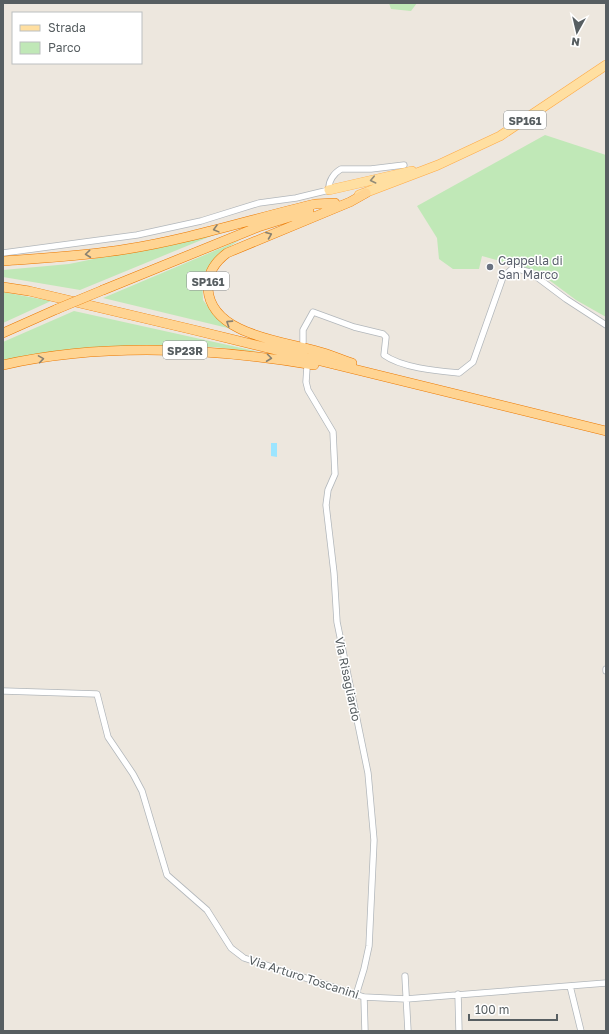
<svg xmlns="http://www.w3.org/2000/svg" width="609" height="1034" viewBox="0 0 609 1034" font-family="'Golos Text',sans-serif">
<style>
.green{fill:#c0e8b7}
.water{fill:#9ce5ff}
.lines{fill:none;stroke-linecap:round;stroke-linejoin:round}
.minor-casing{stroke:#b2b7bb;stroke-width:7}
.primary-casing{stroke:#ffaa45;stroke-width:10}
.trunk-casing{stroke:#eb7800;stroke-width:10}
.minor{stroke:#fff;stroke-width:5.5}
.primary{stroke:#ffdfa1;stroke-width:9}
.trunk{stroke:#ffd492;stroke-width:9}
.trunk-bridge-casing{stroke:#eb7800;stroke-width:10;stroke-linecap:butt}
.trunk-bridge{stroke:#ffd492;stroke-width:9}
.oneway{stroke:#928b77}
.oneway2{stroke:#898170}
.worship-dot{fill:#6b7280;stroke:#fff;stroke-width:1.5}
.labels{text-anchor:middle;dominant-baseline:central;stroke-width:3;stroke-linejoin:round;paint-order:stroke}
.shield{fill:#fff;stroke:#898e90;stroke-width:1}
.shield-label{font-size:11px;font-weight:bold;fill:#575e61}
.worship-label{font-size:12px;fill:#5b616d;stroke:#fff;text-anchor:start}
.street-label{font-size:12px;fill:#575e61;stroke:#fff}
</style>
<rect width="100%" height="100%" fill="#ede7de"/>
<!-- green -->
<path class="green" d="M389,3H417L411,11L391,9Z
M545,135L606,155V317L576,300L537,271L482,256L479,269H453L439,259L437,238L417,206Z
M216,234L80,290L3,277V270L69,264Z
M240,240L219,253L202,276L203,300L215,316L232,329L103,298Z
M3,292L51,301L3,323Z
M74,311L259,352L214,347L115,346L3,360V342Z"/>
<!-- water -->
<path class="water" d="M271,443H277V457L271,456Z"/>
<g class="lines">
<defs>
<path id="minor" d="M3,253L137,235L201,221L259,203L296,198L329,190C328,181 334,173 341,169H371L404,165
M303,342V330L313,312L354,327L383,334L386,337L384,355C402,368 438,371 459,373L473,362L503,277L513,268L530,272L566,299L606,325
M307,367L306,382L308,390L333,432L335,474L328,490L326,505L334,573L337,622L368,773L374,840L369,946L364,969L356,995
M606,669V671
M4,691L97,694L108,737L133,774L142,791L167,875L207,910L231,948L244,958L364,997L406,999L606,983
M405,976L408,1031
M570,986L581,1031
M458,994L459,1031
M364,997L365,1031"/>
<path id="primary" d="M329,190L412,171
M359,195L438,165L500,136L606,65"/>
<path id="trunk" d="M3,261C44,258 86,256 127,249C190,239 252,219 315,204L335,203
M3,287L29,291L194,330L606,431
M103,290L258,227L309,211
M3,333L57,309
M352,363C340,359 329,354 317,351C283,341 211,335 208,289C207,273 215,262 227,253L350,202L366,193
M3,365C105,342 212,348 314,365"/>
</defs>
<!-- minor casing -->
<use href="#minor" class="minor-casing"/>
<!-- primary casing -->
<use href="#primary" class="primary-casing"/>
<!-- trunk casing -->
<use href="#trunk" class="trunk-casing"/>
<!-- minor -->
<use href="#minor" class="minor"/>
<!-- primary -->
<use href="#primary" class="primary"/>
<!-- trunk -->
<use href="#trunk" class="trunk"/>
<defs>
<path id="trunk-bridge" d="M57,309L103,290"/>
</defs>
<!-- trunk-bridge casing -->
<use href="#trunk-bridge" class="trunk-bridge-casing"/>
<!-- trunk-bridge -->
<use href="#trunk-bridge" class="trunk-bridge"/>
</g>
<!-- one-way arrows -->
<defs><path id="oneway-chevron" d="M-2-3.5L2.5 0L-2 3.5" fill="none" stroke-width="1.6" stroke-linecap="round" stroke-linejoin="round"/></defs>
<use class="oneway" href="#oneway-chevron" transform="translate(373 180) rotate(167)"/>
<g class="oneway2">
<use href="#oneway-chevron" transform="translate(216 229) rotate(165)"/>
<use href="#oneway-chevron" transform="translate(269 235) rotate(-22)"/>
<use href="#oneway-chevron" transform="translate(88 254) rotate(174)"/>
<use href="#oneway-chevron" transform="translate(229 323) rotate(-147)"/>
<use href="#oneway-chevron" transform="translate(269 358) rotate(7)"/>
<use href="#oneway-chevron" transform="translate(41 359) rotate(-9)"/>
</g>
<!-- markers -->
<circle class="worship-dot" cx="490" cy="267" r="4"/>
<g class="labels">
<!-- shield labels -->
<g class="shield">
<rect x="504" y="111" width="42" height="18" rx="3"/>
<rect x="187" y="272" width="42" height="18" rx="3"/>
<rect x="163" y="341" width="44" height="18" rx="3"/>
</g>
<g class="shield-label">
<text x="525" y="120">SP161</text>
<text x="208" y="281">SP161</text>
<text x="185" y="350">SP23R</text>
</g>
<!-- worship labels -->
<g class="worship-label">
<text x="498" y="260">Cappella di<tspan x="498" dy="14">San Marco</tspan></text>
</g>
<!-- street labels -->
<g class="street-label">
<text transform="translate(348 679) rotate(78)">Via Risagliardo</text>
<text transform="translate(304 977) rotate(18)">Via Arturo Toscanini</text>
</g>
</g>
<!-- border -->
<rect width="609" height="1034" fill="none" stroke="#575e61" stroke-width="8"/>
<!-- legend -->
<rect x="12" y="12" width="130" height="52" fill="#ffffff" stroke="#bcbfc0"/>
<rect x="20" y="25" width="20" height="6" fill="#ffdfa1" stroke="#bcbfc0"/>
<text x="48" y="32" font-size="12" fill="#575e61">Strada</text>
<rect x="20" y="42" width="20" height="12" fill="#c0e8b7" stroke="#bcbfc0"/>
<text x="48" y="52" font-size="12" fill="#575e61">Parco</text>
<!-- north arrow -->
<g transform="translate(577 32) rotate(188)" stroke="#ffffff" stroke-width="3" paint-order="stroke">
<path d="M0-3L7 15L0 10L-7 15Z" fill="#575e61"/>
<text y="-6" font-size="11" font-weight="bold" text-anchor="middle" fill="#575e61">N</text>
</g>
<!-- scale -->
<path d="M469 1014v6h88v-6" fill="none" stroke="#575e61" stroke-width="2"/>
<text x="475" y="1014" font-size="12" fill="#575e61" stroke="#ffffff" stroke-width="3" paint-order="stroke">100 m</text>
</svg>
